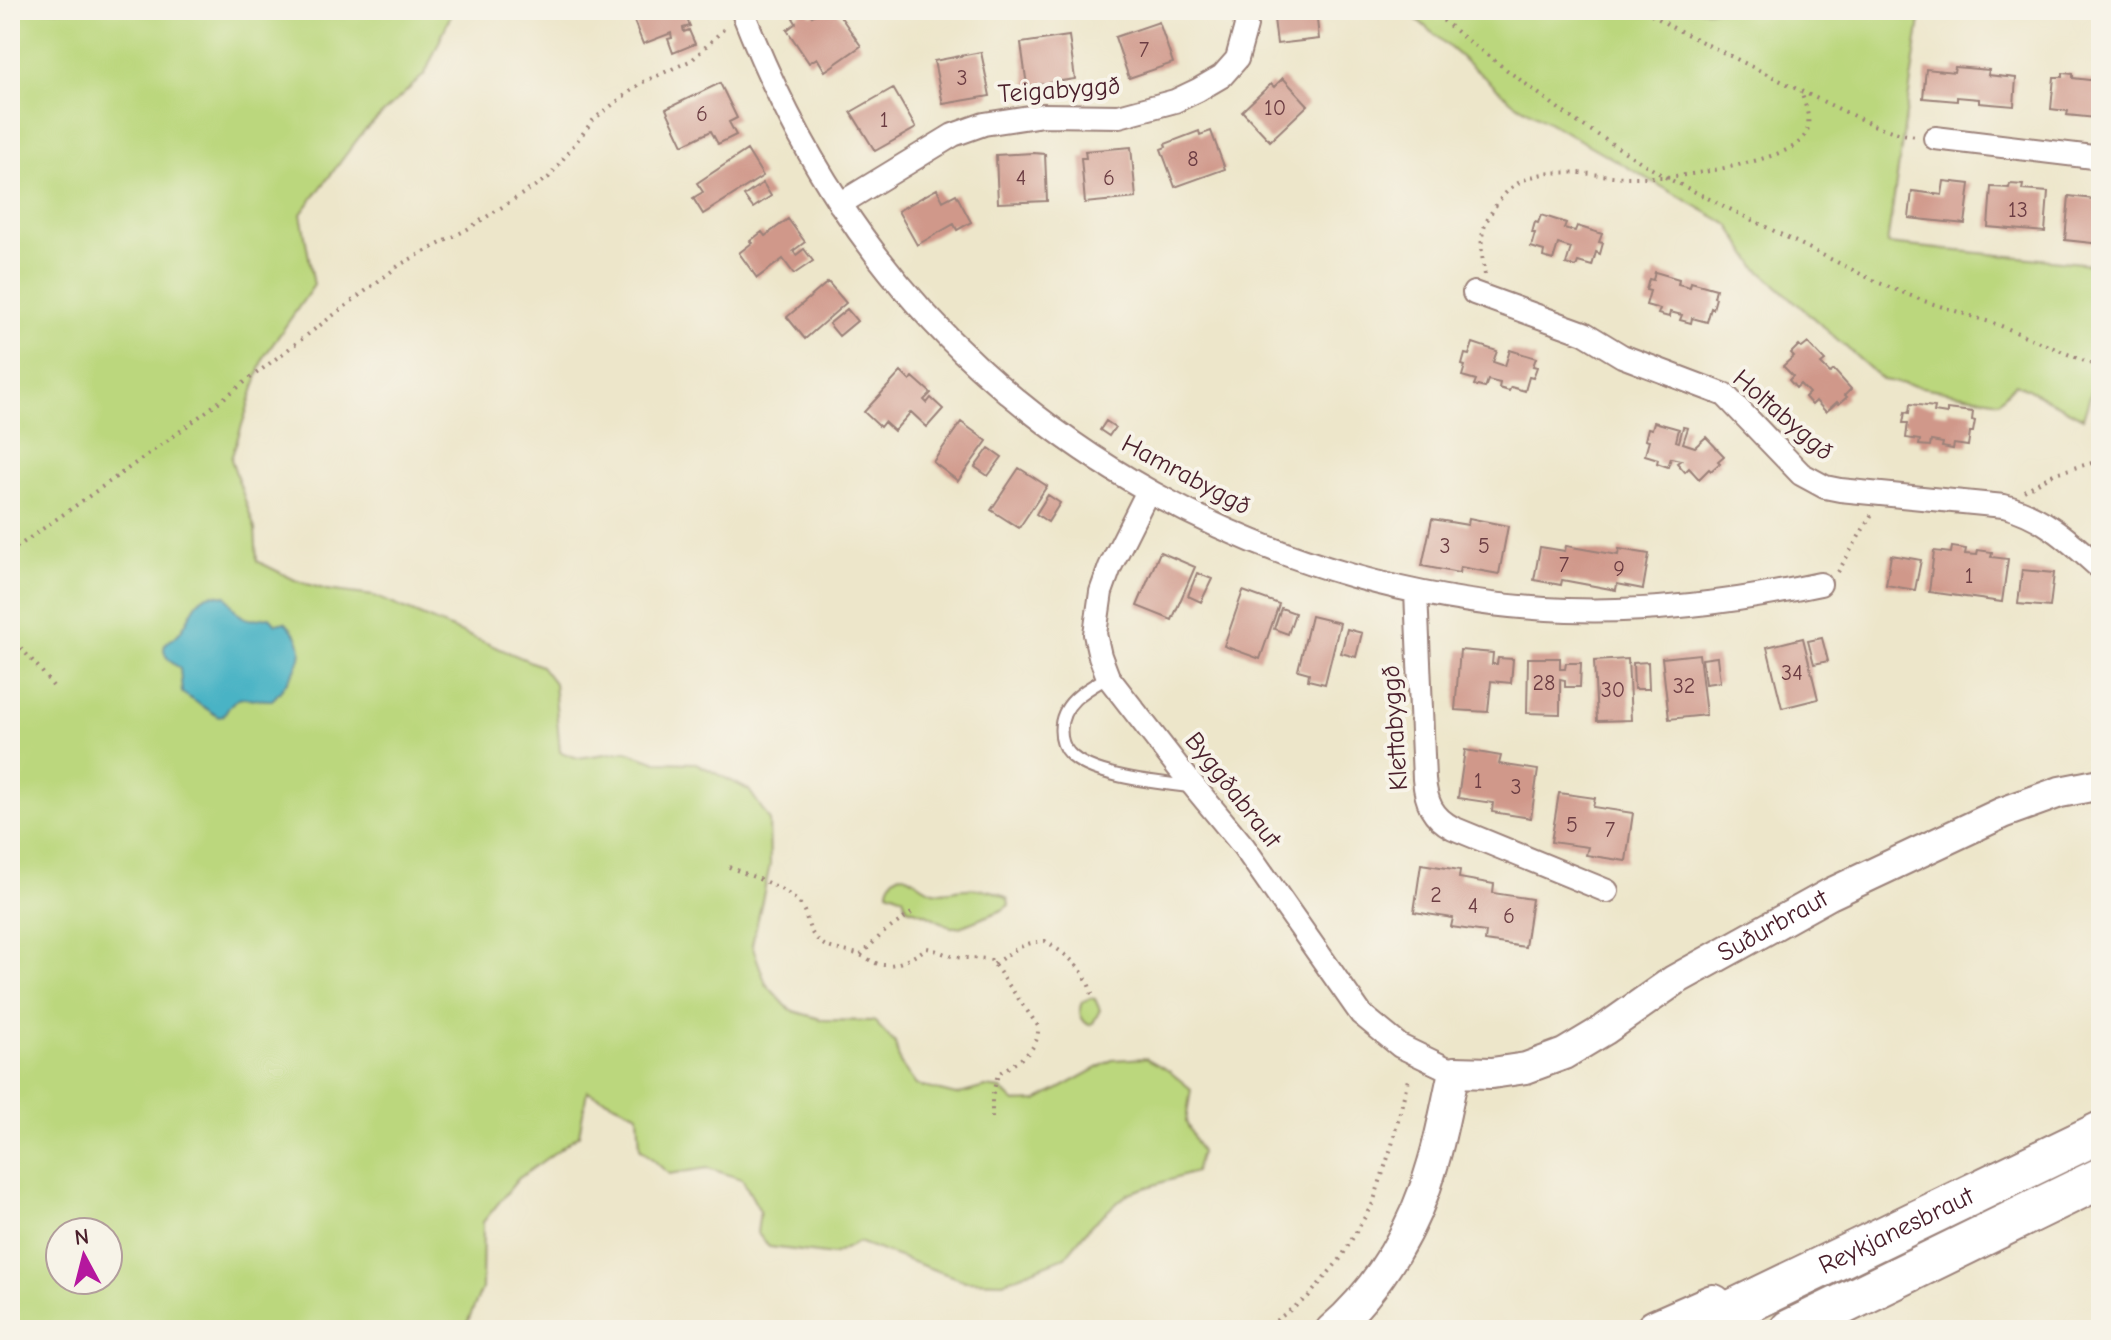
<svg xmlns="http://www.w3.org/2000/svg" width="2111" height="1340" viewBox="0 0 2111 1340" font-family="'Comic Neue',sans-serif">
<style>
.green{fill:#bbd77d;stroke:#827b54;stroke-width:2;fill-rule:evenodd}
.water{fill:#48b3c5;stroke:#496978;stroke-width:2}
.building{fill:#d0988a}
.lines{fill:none;stroke-linecap:round;stroke-linejoin:round}
.lane-casing{stroke:#9c827a;stroke-width:15}
.street-casing{stroke:#9c827a;stroke-width:26}
.secondary-casing{stroke:#9c827a;stroke-width:34}
.highway-casing{stroke:#9c827a;stroke-width:44}
.path{stroke:#9c827a;stroke-width:4;stroke-dasharray:2 6;stroke-linecap:butt}
.lane{stroke:#fff;stroke-width:11}
.street{stroke:#fff;stroke-width:22}
.secondary{stroke:#fff;stroke-width:30}
.highway{stroke:#fff;stroke-width:40}
.labels{text-anchor:middle;dominant-baseline:central;stroke-width:8;stroke-linejoin:round;paint-order:stroke}
.number-label{font-size:22px;fill:#6c3d43}
.street-label{font-size:26px;fill:#4a1f2b;stroke:#f7f3e8}
</style>
<rect width="100%" height="100%" fill="#f7f3e8"/>
<filter id="ink" filterUnits="userSpaceOnUse"><feTurbulence type="fractalNoise" baseFrequency=".0125" numOctaves="2"/><feDisplacementMap in="SourceGraphic" scale="16" xChannelSelector="R" yChannelSelector="G"/><feConvolveMatrix kernelMatrix="1 2 1 2 8 2 1 2 1" color-interpolation-filters="sRGB"/></filter>
<filter id="wash" filterUnits="userSpaceOnUse"><feTurbulence type="fractalNoise" baseFrequency=".006" numOctaves="4" result="noise"/><feDisplacementMap in="SourceGraphic" scale="32" xChannelSelector="R" yChannelSelector="G"/><feGaussianBlur stdDeviation="1.8" result="paint"/><feColorMatrix in="noise" values="0 0 0 0 0 0 0 0 0 0 0 0 0 0 0 0 0 1.4 0 .05"/><feComposite in="paint" operator="in"/></filter>
<g filter="url(#wash)">
<rect width="100%" height="100%" fill="#ede6ca"/>
<!-- green -->
<path class="green" d="M10,10H453L425,74L363,132L301,214L314,285L264,357L231,459L255,529L257,561L297,581L327,590L374,596L541,666L554,683L560,752L578,758L626,751L657,762L696,763L749,790L769,819L770,865L752,945L766,984L790,1010L824,1020L874,1021L895,1043L900,1063L916,1085L956,1095L985,1087L1001,1089L1015,1102L1037,1101L1112,1060L1146,1058L1169,1071L1191,1089L1186,1122L1201,1152L1195,1172L1129,1193L1092,1224L1065,1257L1003,1282L965,1281L858,1242L833,1255L770,1247L757,1233L760,1211L742,1179L708,1168L669,1174L640,1148L638,1114L587,1091L579,1135L518,1179L483,1222L482,1289L467,1323L460,1330H10ZM60,1232H108V1280H60Z
M1406,10H1962L1921,13L1887,244L2101,265V361L2083,418L2016,383L1999,401L1883,380L1756,267L1729,225L1513,102Z
M901,874C915,877 922,889 934,891C945,894 955,889 966,889C979,888 998,890 1008,899L1009,905L1002,910L960,927H951L926,914L907,908L903,897L888,891C888,883 894,876 901,874Z
M1090,998L1095,999L1100,1010L1093,1023L1089,1025C1080,1020 1078,1010 1082,1002Z"/>
<!-- water -->
<path class="water" d="M212,594L226,596C233,608 241,622 257,619C261,618 266,617 270,617L276,624L285,622C306,642 305,657 289,679C283,687 280,693 272,700C248,701 238,688 223,716L219,717L182,693L180,668C173,664 164,658 164,649C164,641 171,641 176,636C191,623 191,598 212,594Z"/>
<g id="blocks">
<!-- building -->
<path class="building" d="M647,10H683L690,26L683,28L684,32L689,30L695,44L673,53L668,39L672,38L671,33L643,44L632,16Z
M805,10H808L812,16L821,10H836L861,46L825,71L817,58L809,63L787,30L796,23L793,18Z
M1273,10H1316L1319,39L1277,44Z
M1159,22L1173,63L1129,78L1115,37Z
M1069,36L1075,79L1027,86L1021,43Z
M981,52L990,96L943,104L934,61Z
M1955,67L1989,70L1988,75L2016,78L2014,106L1979,103V99L1957,97V101L1923,98L1926,69L1954,72Z
M2063,73L2073,74V78L2097,81L2098,76H2101V115H2097L2096,118L2067,115L2068,111L2051,109L2054,77H2063Z
M1283,78L1308,105L1270,141L1242,111L1271,84L1274,87Z
M720,83L737,118L729,122L736,135L718,144L711,131L683,145L666,109Z
M893,88L916,128L875,151L851,112Z
M1199,131L1200,135L1211,131L1225,169L1175,187L1161,149L1166,147L1165,144Z
M1131,147L1136,198L1085,203L1081,158H1086L1085,151Z
M747,150L763,176L703,214L693,198L703,192L697,183Z
M1033,153L1045,154L1047,201L998,203L996,155Z
M1944,181L1970,184L1965,224L1909,218L1912,191L1942,195Z
M763,183L771,196L753,208L744,196Z
M2010,184L2023,185L2022,190L2048,192L2045,232L1988,227L1991,187L2009,188Z
M937,189L943,201L956,194L971,222L957,230L954,224L917,245L898,211Z
M2069,196L2101,200V244L2065,240Z
M1541,215L1566,223L1564,228L1575,231L1577,226L1602,234L1599,242L1603,243L1600,254L1596,252L1592,266L1578,262L1576,267L1566,264L1571,248L1558,244L1553,260L1543,257L1544,251L1531,247L1535,233H1532L1535,222L1538,223Z
M788,219L805,242L793,251L796,255L804,249L813,261L794,274L783,259L757,278L739,253L752,243L750,241L762,232L765,236Z
M1655,272L1679,279L1678,284L1690,287L1691,282L1716,289L1714,297L1716,298L1713,309L1711,308L1707,322L1692,318L1691,323L1680,320L1682,315L1670,312L1669,317L1658,314L1660,309L1646,305L1650,291L1646,290L1649,279L1653,280Z
M828,282L846,303L805,339L787,317Z
M847,309L857,321L839,336L829,324Z
M1473,343L1497,351L1493,362L1505,366L1510,350L1536,358L1533,366L1537,367L1533,378L1529,377L1525,391L1511,387L1509,391L1499,388L1500,383L1488,380L1485,388L1474,385L1476,380L1462,376L1465,366L1462,365L1465,354L1469,355Z
M1808,343L1825,361L1821,364L1830,373L1834,370L1851,389L1845,395L1847,397L1839,404L1837,402L1826,412L1816,401L1812,405L1805,397L1809,393L1800,384L1796,388L1789,380L1793,376L1783,366L1794,356L1791,353L1799,345L1802,348Z
M901,372L910,381L913,377L931,393L924,400L927,403L931,398L943,409L927,427L911,412L894,431L884,422L880,427L864,412Z
M1910,404L1935,407L1934,412L1947,414V409L1973,412L1972,420L1975,421L1973,432H1970L1968,446L1954,444L1953,449L1942,447L1943,443L1931,441L1930,446L1919,445L1920,440L1906,438L1908,423H1903L1905,412L1909,413Z
M1106,421L1115,427L1109,436L1100,430Z
M961,422L987,441L958,481L933,462Z
M1654,422L1679,429L1676,441L1679,442L1683,427L1688,428L1683,443L1695,447L1706,437L1724,456L1718,461L1720,463L1711,471L1709,469L1699,479L1689,468L1685,472L1677,463L1681,460L1671,458L1668,467L1657,463L1658,459L1645,455L1649,441L1645,440L1648,428L1652,429Z
M989,448L1002,457L988,476L975,467Z
M1019,468L1047,486L1019,528L991,510Z
M1048,495L1060,503L1048,522L1036,514Z
M1469,518L1508,526L1499,574L1460,567L1459,573L1422,566L1432,519L1468,525Z
M1566,546L1618,555L1619,549L1649,554L1643,589L1617,584L1616,590L1562,580L1561,585L1534,580L1540,547L1565,551Z
M1952,547L1966,549L1965,554L1977,555L1978,550L1992,552L1991,557L2008,559L2002,602L1929,592L1934,551L1951,553Z
M1160,552L1195,567L1172,620L1137,606Z
M1891,555L1921,560L1915,590L1886,585Z
M2022,570L2054,573L2050,607L2018,604Z
M1197,573L1212,579L1201,602L1188,596Z
M1243,591L1279,604L1260,659L1224,646Z
M1281,608L1295,613L1288,634L1274,629Z
M1311,616L1340,623L1325,684L1308,680L1309,673L1298,670Z
M1347,629L1362,633L1356,657L1341,653Z
M1803,638L1818,699L1782,708L1767,647Z
M1822,638L1828,661L1814,664L1808,641Z
M1460,650L1493,653L1492,664H1497L1498,658L1513,659L1511,683L1491,681L1488,712L1455,710Z
M1699,654L1706,715L1669,719L1662,658Z
M1717,657L1720,682L1705,684L1702,659Z
M1528,658H1560V669H1565L1566,663H1581L1580,687H1565V680L1560,679V714L1527,713Z
M1628,659L1631,720L1597,721L1594,661Z
M1648,662L1649,689H1634L1633,663Z
M1465,750L1501,756L1499,764L1538,770L1531,818L1492,812L1493,803L1458,798Z
M1559,793L1595,798L1593,807L1633,813L1626,861L1586,855L1588,847L1551,842Z
M1421,864L1460,870L1459,878L1494,884L1493,893L1532,899L1525,947L1485,941L1486,932L1451,927L1453,918L1414,912Z"/>
</g>
</g>
<g filter="url(#ink)">
<use href="#blocks" fill-opacity="0" stroke="#9c827a" stroke-width="2"/>
<g class="lines">
<defs>
<path id="lane" d="M1108,677C1087,689 1061,702 1061,730C1061,738 1063,747 1069,753C1090,777 1162,783 1194,787"/>
<path id="street" d="M742,10C768,77 799,141 839,202C997,446 1277,599 1567,610C1653,613 1736,602 1820,584
M1935,138L2101,158
M840,204L953,135L984,124L1043,115L1119,116L1175,101L1198,90L1222,76L1237,59L1246,26L1244,10
M1474,293L1584,333L1622,356L1725,395L1801,474L1825,487L1840,490L2004,506C2044,516 2071,542 2101,569
M1148,491L1110,567L1101,592L1095,634L1100,656L1108,677L1178,767L1244,847L1361,1014L1400,1046L1454,1072
M1416,592L1424,779C1426,802 1432,817 1453,828L1607,891"/>
<g id="secondary">
<path id="s1" d="M1331,1330C1380,1288 1416,1225 1433,1163C1442,1133 1447,1102 1454,1072L1492,1073L1526,1068L1564,1054L1604,1030L1675,980L1830,894L2002,813L2060,792L2101,784"/>
</g>
<g id="highway">
<path d="M1656,1330L1713,1305"/>
<path id="s2" d="M1691,1330L2101,1132"/>
<path d="M1790,1330L2101,1178"/>
</g>
</defs>
<!-- lane casing -->
<use href="#lane" class="lane-casing"/>
<!-- street casing -->
<use href="#street" class="street-casing"/>
<!-- secondary casing -->
<use href="#secondary" class="secondary-casing"/>
<!-- highway casing -->
<use href="#highway" class="highway-casing"/>
<!-- path -->
<path class="path" d="M1431,10L1464,38L1574,120L1665,177L1877,282L1924,301L1999,325L2101,368
M1645,10L1670,26L1801,91L1873,125L1901,134L1917,136
M1485,275C1480,244 1478,232 1496,205C1527,158 1580,175 1626,177C1638,177 1651,177 1663,177C1692,176 1770,161 1794,146C1800,142 1807,135 1808,127C1810,115 1804,102 1801,91
M2024,491L2055,473L2092,463L2101,456
M10,552L171,438L401,264L466,230L549,177L594,119L641,83L692,60L726,27
M1838,572L1872,514
M10,636L39,668L56,690
M729,867C750,876 778,884 796,900C809,911 805,926 815,937C827,952 844,949 860,955C870,959 876,966 888,965C903,964 915,956 927,948C937,950 946,955 955,957C967,959 979,957 991,960L1038,1026C1040,1052 1017,1061 998,1074L992,1097V1118
M861,955L883,933L916,910
M994,964C1011,952 1023,942 1045,941C1068,956 1085,967 1092,995
M1263,1330L1308,1297L1341,1258L1373,1203L1392,1145L1409,1075"/>
<!-- lane -->
<use href="#lane" class="lane"/>
<!-- street -->
<use href="#street" class="street"/>
<!-- secondary -->
<use href="#secondary" class="secondary"/>
<!-- highway -->
<use href="#highway" class="highway"/>
</g>
</g>
<g class="labels">
<!-- number labels -->
<g class="number-label">
<text x="1144" y="50">7</text>
<text x="962" y="78">3</text>
<text x="1275" y="108">10</text>
<text x="702" y="114">6</text>
<text x="884" y="120">1</text>
<text x="1193" y="159">8</text>
<text x="1021" y="178">4</text>
<text x="1109" y="178">6</text>
<text x="2018" y="210">13</text>
<text x="1445" y="546">3</text>
<text x="1484" y="546">5</text>
<text x="1564" y="565">7</text>
<text x="1619" y="569">9</text>
<text x="1969" y="576">1</text>
<text x="1792" y="673">34</text>
<text x="1544" y="683">28</text>
<text x="1684" y="686">32</text>
<text x="1613" y="690">30</text>
<text x="1478" y="781">1</text>
<text x="1516" y="787">3</text>
<text x="1572" y="825">5</text>
<text x="1610" y="830">7</text>
<text x="1436" y="895">2</text>
<text x="1473" y="906">4</text>
<text x="1509" y="916">6</text>
</g>
<!-- street labels -->
<g class="street-label">
<text transform="translate(1059 90) rotate(-4)">Teigabyggð</text>
<text transform="translate(1783 415) rotate(41)">Holtabyggð</text>
<text transform="translate(1186 475) rotate(28)">Hamrabyggð</text>
<text transform="translate(1395 728) rotate(-94)">Klettabyggð</text>
<text transform="translate(1233 790) rotate(52)">Byggðabraut</text>
<text stroke="none"><textPath href="#s1" startOffset="650">Suðurbraut</textPath></text>
<text stroke="none"><textPath href="#s2" startOffset="228">Reykjanesbraut</textPath></text>
</g>
</g>
<!-- margin -->
<rect width="2111" height="1340" fill="none" stroke="#f7f3e8" stroke-width="40"/>
<!-- north arrow -->
<g transform="translate(84 1256) rotate(353)"><circle r="38" fill="#f7f3e8" stroke="#b29e9c" stroke-width="2"/>
<path d="M0-6L14 30L0 20L-14 30Z" fill="#b5179e"/>
<text y="-12" font-size="22" font-weight="bold" text-anchor="middle" fill="#4a1f2b">N</text>
</g>
</svg>
